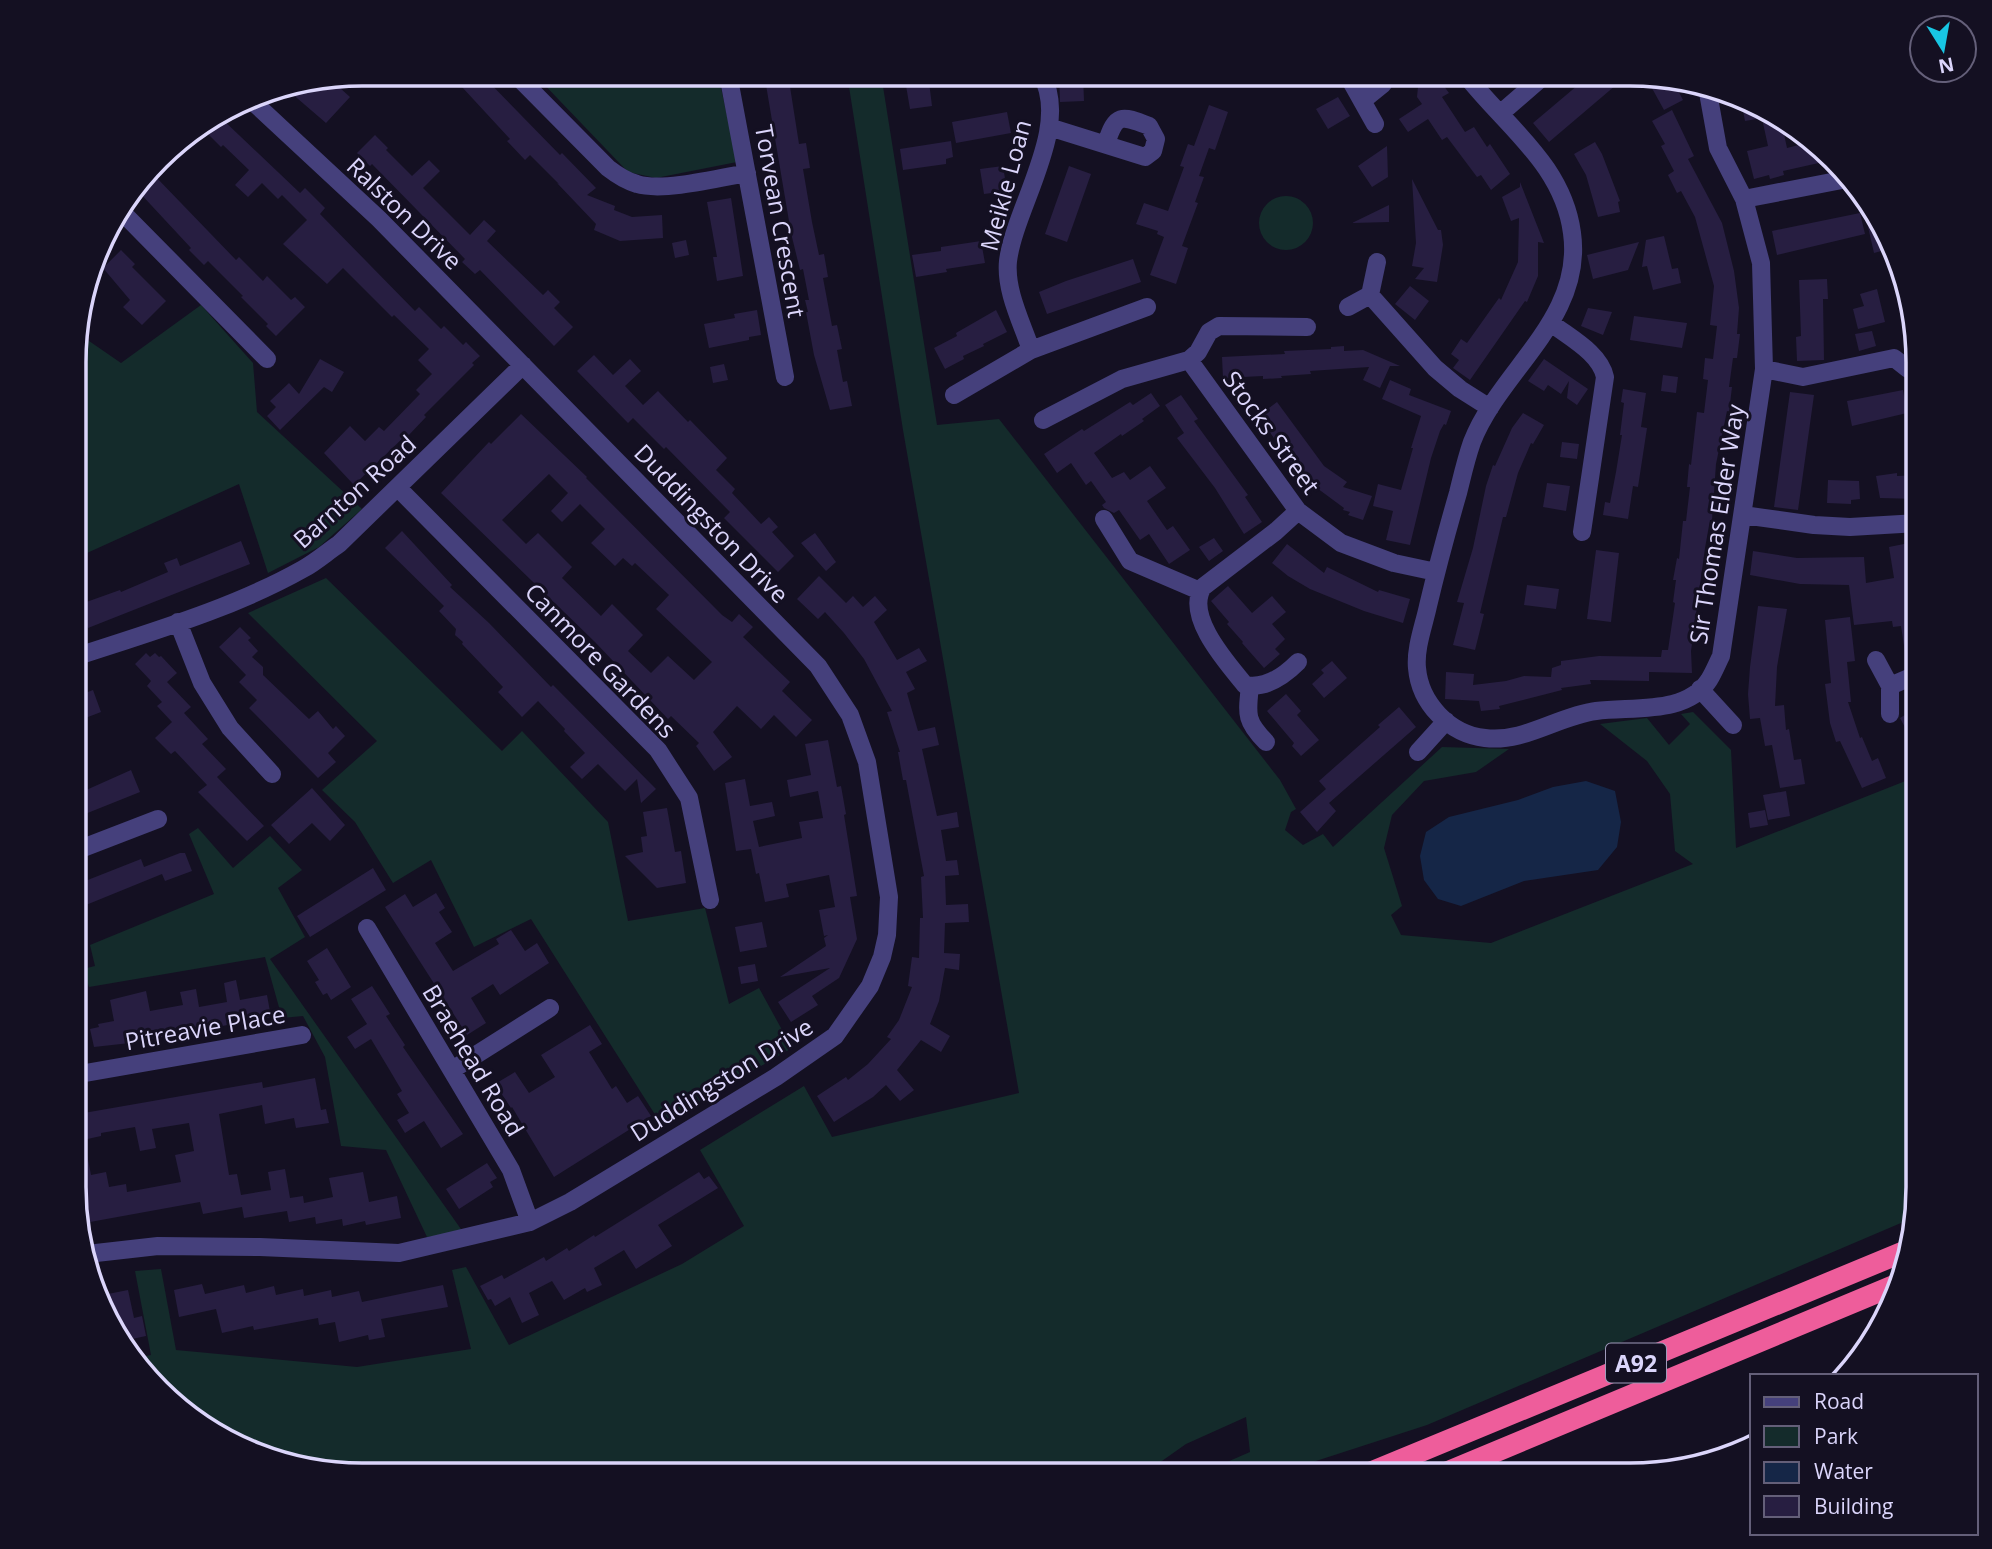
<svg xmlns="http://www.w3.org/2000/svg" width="1992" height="1549" viewBox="0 0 1992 1549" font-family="'Open Sans',sans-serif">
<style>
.green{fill:#142b2b}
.water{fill:#152647}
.building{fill:#271e41;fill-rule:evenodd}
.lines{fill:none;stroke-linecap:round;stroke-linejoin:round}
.minor{stroke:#45407c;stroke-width:18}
.highway{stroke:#ee5d9b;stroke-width:21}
.labels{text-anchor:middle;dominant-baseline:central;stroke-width:6;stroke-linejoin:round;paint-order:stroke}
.shield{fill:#141022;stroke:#9f9aba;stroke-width:2}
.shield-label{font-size:23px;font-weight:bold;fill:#dbd5fb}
.street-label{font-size:24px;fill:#dbd5fb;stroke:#141022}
.rim{fill:none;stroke:#dbd5fb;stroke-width:3.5}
</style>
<rect width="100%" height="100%" fill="#141022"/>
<!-- green -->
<path class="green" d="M540,74H718L737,162L656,178L628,172L537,77Z
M847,74H881L937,425L999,419L1280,780L1296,809L1291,812L1285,830L1303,845L1323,834L1333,847L1442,747L1509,749L1476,772L1424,781L1392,815L1384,848L1402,906L1391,915L1401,935L1491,943L1693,864L1675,851L1670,794L1647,761L1600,724L1647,718L1669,745L1690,724L1681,714L1693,712L1731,750L1736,848L1918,776V1207L1915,1217L1427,1425L1316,1461L1281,1475H1197L1250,1452L1246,1417L1186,1444L1142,1475H343L251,1454L171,1404L136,1358L151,1355L135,1271L161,1269L176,1350L357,1367L471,1349L452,1270L466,1267L509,1345L682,1264L744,1226L700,1150L804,1086L832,1137L1019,1093L903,430Z
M1259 223a27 27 0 1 1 54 0a27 27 0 1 1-54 0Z
M201,305L253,363L257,412L362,509L319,547L268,573L239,484L76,558V332L121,363Z
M326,578L502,751L522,731L608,822L628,921L705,908L729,1004L759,988L792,1048L661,1124L531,919L474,947L431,860L393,883L355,822L322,790L377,741L248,613Z
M198,828L233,868L270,836L302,870L278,888L305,937L270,959L463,1232L427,1237L386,1150L341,1146L325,1057L303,1016L282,1018L265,957L89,987L83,969L95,966L90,945L214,894L189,834Z
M1752,1435V1446L1741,1453L1683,1465Z"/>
<!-- water -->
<path class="water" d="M1586,781L1615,791L1621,822L1617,847L1598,870L1524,881L1461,906L1438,899L1424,880L1420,856L1426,832L1449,817L1518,800L1553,787Z"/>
<!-- building -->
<path class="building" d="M450,74H481L560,155L562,153L596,188L587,195L615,206L614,210L632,217L662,215L663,238L620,241L594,230L596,224L557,183L559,184L530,155L525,160L507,141L510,139Z
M788,74L799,144L806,143L810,168L803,169L812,222L819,255L824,254L828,277L823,278L832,326L837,325L842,349L837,350L843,382L847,381L852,406L830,410L814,355L806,312H808L805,300H809L803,269L800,270L791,233L765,79Z
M904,74H928L932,106L910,109Z
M1059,74H1083L1084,101L1060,102Z
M1425,74H1433L1439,83L1441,82L1449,93L1442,97L1465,132L1474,127L1487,147L1490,144L1510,174L1491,190L1481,175L1477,177L1447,137L1442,140L1428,119L1408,132L1399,119L1422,104L1417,97L1418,87L1414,81Z
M1591,74H1629L1549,142L1533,123Z
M1656,76L1672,79L1683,100L1664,110L1648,81Z
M330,79L350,97L326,123L283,86Z
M1740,95L1774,116L1745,121Z
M1338,97L1350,116L1328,129L1316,109Z
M1209,105L1228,112L1215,150L1209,148L1199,176L1204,177L1195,202L1198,203L1182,246L1188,248L1176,284L1150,275L1164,237L1157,234L1158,231L1136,224L1144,203L1168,211L1184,167L1180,166L1188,144L1194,146Z
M1672,110L1694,156L1688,159L1722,223L1734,271L1739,308L1737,334H1740L1737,358H1733L1729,387H1732L1729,412L1727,411L1716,464L1712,520H1710L1705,548L1691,651L1692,673L1649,672V681L1590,680L1591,684L1561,688L1562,690L1499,706L1500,709L1481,711L1479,701L1445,699L1446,672L1474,674L1473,685L1506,681L1524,676L1551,677L1552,668L1561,665V661L1599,656L1661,657L1662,650H1668L1675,603L1673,602L1676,580H1673L1677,558L1679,559L1683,521H1686L1690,487H1687L1689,464L1691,465L1697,412L1704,413L1708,380L1703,379L1705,358L1713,359L1717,326L1710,325L1714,286L1695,217L1681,191L1677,193L1668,175L1674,171L1661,146L1665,144L1652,121Z
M1007,112L1011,133L956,143L952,122Z
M220,117L300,193L305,188L325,208L320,214L415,311L419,307L441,329L444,326L463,345L466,342L480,356L472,363L474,365L424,415L426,417L407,437L405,436L354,485L324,453L350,426L365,441L379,427L384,431L420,394L416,390L432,374L418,360L429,349L394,315L392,317L343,268L327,284L283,244L307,220L282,195L278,199L262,183L248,197L235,185L249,170L223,145L221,147L204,130Z
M1781,120L1787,148L1814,141L1821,145L1832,160L1783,171L1784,175L1770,179L1769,175L1754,179L1747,151L1768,146L1763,123Z
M375,135L388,148L386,150L412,176L429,160L440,171L423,188L470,235L484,220L496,231L487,241L543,295L548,290L560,302L554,308L573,327L554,346L480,270L475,274L462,262L465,259L372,164L370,166L357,153Z
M951,141L953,157L946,159V164L903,170L900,149Z
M1595,142L1602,154L1620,201L1618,202L1620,212L1598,217L1586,175L1574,154Z
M1387,146L1388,177L1372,187L1358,166Z
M1003,166L1007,191L984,194L980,169Z
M1069,166L1091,174L1067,242L1045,234Z
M154,175L236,260L239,257L263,281L267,276L291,300L295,297L305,307L276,336L266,326L268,324L241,297L243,296L208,261L204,265L189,250L191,248L138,191Z
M1412,179L1438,230H1441L1443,245L1437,282L1415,279L1424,268L1412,266L1416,243Z
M1520,182L1544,243L1538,242V276L1527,302L1525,301L1470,380L1453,368L1459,360L1451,354L1461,339L1467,343L1499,298L1501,300L1518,262L1519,218L1511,221L1502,197L1520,187Z
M731,198L743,276L717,281L713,257H717L707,202Z
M1389,205V222L1352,223Z
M1860,213L1865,234L1777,255L1772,231Z
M1881,224L1889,234L1892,248L1874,253L1868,227Z
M1664,236L1672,269L1678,268L1681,283L1653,290L1647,266L1642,267L1646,240Z
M686,240L689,255L675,258L672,243Z
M981,241L985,263L946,269L947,272L916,277L912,255L941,251V247Z
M1639,242L1628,270L1593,279L1587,255Z
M121,250L135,264L132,267L166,301L142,325L123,307L130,300L103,268Z
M1133,259L1141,282L1047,314L1039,292L1066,281Z
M1827,279L1828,299H1823L1824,360L1797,361L1796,337L1801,336L1799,280Z
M1410,286L1429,301L1415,320L1395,304Z
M1877,289L1885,322L1858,329L1853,309L1864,306L1860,294Z
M1588,308L1612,312L1603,335L1581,326Z
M757,310L761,335L749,337V340L709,348L704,324L735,318L734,314Z
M996,310L1007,332L983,344L984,346L963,356L964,359L945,369L934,348L957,336L956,333Z
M1634,316L1687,323L1682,348L1630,340Z
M1872,331L1876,346L1859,351L1855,334Z
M1344,346V351L1363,350L1400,366H1390L1380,388L1363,380L1369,367L1310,371L1311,374L1281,376L1282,378L1263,379V376L1223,378L1222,357L1285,354L1284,351L1331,349V347Z
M594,355L613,375L630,359L641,371L625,386L643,405L658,391L688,422L690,420L727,458L716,470L735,489L732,493L761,524L769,517L778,527L772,532L794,556L778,572L724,518L730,512L666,447L664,449L633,418L628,423L577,371Z
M320,359L344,372L332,392L324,387L280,430L267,416L276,407L270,401L289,383L299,394Z
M1544,359L1588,389L1577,405L1567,398L1569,381L1561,394L1548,385L1544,391L1528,381Z
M724,364L728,380L713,383L710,367Z
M1663,375L1678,377L1676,393L1661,391Z
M1390,380L1411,389L1409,395L1451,411L1446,425L1444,424L1440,431L1431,458L1410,545L1386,540L1393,511L1373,506L1378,484L1401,490L1413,448H1411L1421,416L1382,399Z
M1623,389L1646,393L1641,427L1647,428L1638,487L1633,486L1628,519L1603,515L1605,502L1610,503L1616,472L1622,435H1620L1624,403L1621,402Z
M1903,390L1907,413L1852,426L1847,401Z
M1790,392L1814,395L1798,510L1774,507Z
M1151,393L1160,406L1142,419L1144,421L1122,436L1121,434L1094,453L1112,478L1124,472L1130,480L1150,466L1166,488L1147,501L1167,530L1173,526L1190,550L1169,564L1149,534L1140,540L1119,510L1114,513L1104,508L1102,505L1106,502L1091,481L1086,485L1071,463L1057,473L1044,454L1082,429L1084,431L1130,402L1133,405Z
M1181,395L1198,419L1194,421L1248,495L1245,497L1262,522L1244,534L1215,488L1177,438L1184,433L1165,405Z
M1277,402L1324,466L1347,482L1343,487L1372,496L1363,520L1348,515L1350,512L1343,510L1344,508L1302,477L1269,431L1271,429L1260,415Z
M1523,413L1544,425L1533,444L1531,443L1518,473L1506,517H1503L1480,613L1484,614L1475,650L1453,645L1464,603L1457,602L1473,548L1486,486L1493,465L1495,466L1512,428Z
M521,414L587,477L586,478L722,615L732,622L739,614L753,627L743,637L790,682L782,691L812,720L796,737L774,715L761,729L737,706L713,732L732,757L714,771L696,746L699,743L671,716L668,719L595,642L441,493L489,442L491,444ZM549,474L568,493L551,511L562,522L580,504L605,529L591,543L615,566L623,558L632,566L635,563L669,595L656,609L712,662L694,680L668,656L651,673L628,651L643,635L612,604L601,616L562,578L572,567L538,533L526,544L502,520Z
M1562,442L1579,444L1577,459L1560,457Z
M1897,473V476L1918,475V499L1880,498L1876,476Z
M1828,480L1859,481L1860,499L1851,500V504L1827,503Z
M1547,483L1570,486L1566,511L1543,507Z
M402,531L452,585L450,587L489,623L551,687L553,685L656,789L641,803L637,779L625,791L598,764L582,779L570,767L585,753L564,731L565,729L538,701L522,717L498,692L503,687L462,644L463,642L455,635L456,629L439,611L444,606L385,548Z
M815,533L836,562L826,571L801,543Z
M1214,538L1223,551L1209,561L1199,547Z
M241,541L250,564L88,628L78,605L120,590L121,592L168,572L164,563L177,558L180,566Z
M1914,542L1917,557L1909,558L1916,598H1914L1918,622V656L1906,659L1901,626L1893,627L1892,621L1854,625L1849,585L1800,584L1750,575L1753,551L1797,558L1864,557L1866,583L1894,578L1889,547Z
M1287,544L1324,573L1327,567L1378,592L1379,590L1410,599L1403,623L1364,611L1310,589L1288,576L1272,563Z
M1596,550L1619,553L1611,622L1587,619Z
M819,576L846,603L853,596L863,607L875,596L887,610L874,622L897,660L919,648L927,661L906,672L915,689L907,693L918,731L935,727L939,745L922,749L937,816L957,812L959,827L941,830L946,861L957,860L959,875L945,876L946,905L968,904L969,922L945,923L944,953L960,954L959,970L945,968L939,1001L930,1024L950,1036L941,1052L921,1040L897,1070L914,1090L900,1101L886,1085L873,1097L834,1122L817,1096L846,1077L848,1080L868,1064L891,1039L887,1037L899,1020L912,987L908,986L912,957L919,958L920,918H923L921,877L924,876L906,780H903L898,752H900L887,712L892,711L864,659L844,633L825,612L818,619L797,599Z
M1527,585L1559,589L1556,609L1524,605Z
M1228,586L1252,613L1272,596L1286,612L1272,624L1285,639L1275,649L1280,654L1264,668L1242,643L1243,642L1227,624L1229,622L1211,601Z
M1758,606L1787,609L1777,667L1775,706L1784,705L1786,730L1789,729L1794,760L1801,759L1805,784L1780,788L1772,745L1765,746L1760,718L1750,719L1748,694L1750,667Z
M1850,617L1855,661L1847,662L1851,702H1848L1860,738L1862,737L1872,761L1878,758L1886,778L1862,788L1840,741L1836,742L1830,723L1825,684L1831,683L1825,620Z
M240,627L251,638L248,640L258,651L252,657L263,667V675L309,719L318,711L333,729L336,726L345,736L328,753L336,762L318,778L249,708L257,700L239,682L246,675L219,647Z
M146,653L150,657L155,653L159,657L161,656L177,673L167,682L191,707L184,713L208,739L202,744L226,769L217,777L264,826L247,841L198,792L207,785L175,751L171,754L155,738L172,722L157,706L162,702L147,686L151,681L135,664Z
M1332,661L1347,678L1324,698L1312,684L1324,673L1321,670Z
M93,690L101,712L75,722V697Z
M1286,694L1301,711L1297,715L1319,740L1301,756L1292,746L1294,743L1267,711Z
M1399,707L1416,727L1329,803L1336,811L1317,832L1300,812L1326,789L1319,781L1380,727L1378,725Z
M1918,707V752L1900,718Z
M828,740L837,787L841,786L846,814L844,815L857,896L850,897L857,939L839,978L812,996L818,1005L791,1022L778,1002L830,968L780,977L826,946L824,938L828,935L824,936L819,910L835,907L829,875L786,884L789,897L765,902L759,873L756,874L751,849L736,851L725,783L745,779L750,806L772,802L775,816L753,821L759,847L802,838L799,822L823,818L818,791L790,797L787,780L811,775L805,744Z
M131,770L140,792L75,818V795Z
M312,788L345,825L330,841L312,823L289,844L271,825Z
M1786,791L1790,816L1768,820L1763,795Z
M667,808L675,852L681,851L686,883L657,888L625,856L643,852L641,837L647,836L643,812Z
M1765,810L1768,825L1750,828L1748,813Z
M180,853H185L192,871L165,881L162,874L81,907L75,892V885L141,859L144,867Z
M373,868L386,890L310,937L297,916Z
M436,893L445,908L439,912L452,932L435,943L453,971L499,944L496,939L511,930L525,951L537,943L549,963L500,995L493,984L471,998L486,1023L467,1035L385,907L405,894L413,907Z
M762,922L767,947L740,952L735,927Z
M327,948L351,987L331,1000L327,993L323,995L315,982L319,980L307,961Z
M755,964L758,981L741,984L738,967Z
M236,980L240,1000L267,995L271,1017L130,1043L94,1047L90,1029L99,1027L98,1024L114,1021L110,1000L146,991L150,1011L183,1005L180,992L196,989L199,1007L227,1002L224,983Z
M372,986L390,1014L386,1016L405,1045L403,1047L463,1134L441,1148L424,1121L405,1133L397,1120L409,1113L397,1094L402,1091L389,1069L371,1039L355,1049L347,1037L367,1024L351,999Z
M590,1025L602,1044L589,1052L612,1089L616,1086L627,1103L638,1096L651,1116L554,1177L512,1107L511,1108L495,1084L515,1072L529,1093L555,1077L541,1055Z
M315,1078L321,1110L326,1109L329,1123L296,1128L294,1118L265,1124L262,1105L219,1114L229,1175L237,1174L241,1195L271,1190L268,1172L285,1169L290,1198L303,1196L304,1203L333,1197L329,1178L363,1172L369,1202L397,1196L401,1218L366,1225L365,1221L343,1226L342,1219L316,1224L315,1217L289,1222L287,1211L244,1218L242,1207L203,1214L200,1202L79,1224L74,1207V1157L87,1154L91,1175L106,1172L109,1187L126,1184L127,1192L181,1182L175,1155L194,1151L189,1123L152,1129L156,1148L140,1151L135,1127L101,1133V1136L83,1140L78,1114L262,1082L263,1088Z
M487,1163L497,1178L490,1182L493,1187L459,1209L446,1189Z
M699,1172L704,1179L709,1176L718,1188L658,1225L672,1246L636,1269L624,1250L594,1268L602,1285L587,1292L585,1288L564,1300L552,1281L529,1293L539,1315L522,1323L510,1297L495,1306L491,1299L488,1300L480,1286L502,1275L504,1279L544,1257L546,1261L567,1248L569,1251L594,1235L595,1237Z
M202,1284L205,1294L244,1285L246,1293L274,1286L276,1295L303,1289L304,1296L331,1290L332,1297L359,1291L362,1302L443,1285L448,1307L381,1319L385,1337L369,1340L368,1335L339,1342L335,1322L319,1325L318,1318L254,1330L253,1326L222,1333L216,1309L179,1317L174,1290Z
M128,1290L134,1318L142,1316L146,1336L123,1341L103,1315L98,1296Z"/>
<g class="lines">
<!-- minor -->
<path class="minor" d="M515,74L608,168C617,175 626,181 637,184C663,192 719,178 747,173
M728,74L785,377
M1347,74L1375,124
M1465,74C1505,126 1563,164 1572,233C1584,319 1500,370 1472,442C1466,459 1462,477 1458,493C1447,531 1437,568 1428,606C1424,625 1415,648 1417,668C1420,703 1449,734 1485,738C1524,743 1558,716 1596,711C1633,706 1686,715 1709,680C1714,672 1717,664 1721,656L1764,369L1761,263L1744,199L1718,148L1707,87
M1362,101L1383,84
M1501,113L1546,74
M1049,127L1145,157L1153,151L1156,139L1149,126C1121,115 1116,113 1106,144
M1744,199L1847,179
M119,209L267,359
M1370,295L1435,368L1460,389L1490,408
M1348,307L1370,295L1377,262
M1551,323C1570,338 1600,353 1605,377L1582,532
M1031,350C1022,323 1005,291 1008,261C1015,206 1072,127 1041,74
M1189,360L1298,511L1341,543L1394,563L1436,572
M1764,369L1803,377L1894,358L1908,369
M954,395L1031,350L1147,307
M1043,420L1122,379L1189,360L1198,352L1209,332L1219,326L1307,327
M398,488L658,750L689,798L710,900
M1298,511L1275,532L1203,587C1184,616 1228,664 1245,685C1265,689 1284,676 1298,662
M1743,515L1814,525L1850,527L1918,523
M1104,519L1130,561L1200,591
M178,622L202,683L230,728L272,774
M75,657C151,632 234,608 303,569C316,562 327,552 339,544L523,365
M1876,660L1890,686V714
M1250,686C1247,714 1245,721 1266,742
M1890,686L1918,674
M1700,689L1733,725
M1418,752L1446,721
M75,851L158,819
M367,928L511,1170L530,1222
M452,1070L550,1008
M74,1075L302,1035
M87,1254L158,1246L260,1247L399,1253L530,1222L570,1202L776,1077L835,1036L870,986L882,957L887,935L889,897L867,762L850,715L818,666L379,219L250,99"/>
<!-- highway -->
<path class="highway" d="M1364,1475L1908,1250
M1440,1475L1900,1283"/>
</g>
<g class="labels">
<!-- shield labels -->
<rect class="shield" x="1606" y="1343.5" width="60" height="39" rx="5"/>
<g class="shield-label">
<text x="1636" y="1363">A92</text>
</g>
<!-- street labels -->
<g class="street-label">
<text transform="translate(1005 185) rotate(-75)">Meikle Loan</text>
<text transform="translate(405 213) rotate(44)">Ralston Drive</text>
<text transform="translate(781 221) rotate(80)">Torvean Crescent</text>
<text transform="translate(1272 432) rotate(54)">Stocks Street</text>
<text transform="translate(354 491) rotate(-42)">Barnton Road</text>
<text transform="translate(712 523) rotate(46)">Duddingston Drive</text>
<text transform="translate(1716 524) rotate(-81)">Sir Thomas Elder Way</text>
<text transform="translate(601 660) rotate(46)">Canmore Gardens</text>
<text transform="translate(205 1027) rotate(-10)">Pitreavie Place</text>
<text transform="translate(474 1060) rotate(59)">Braehead Road</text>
<text transform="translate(721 1079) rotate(-32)">Duddingston Drive</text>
</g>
</g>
<!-- crop -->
<path d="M0 0H1992V1549H0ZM362 86H1630A276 276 0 0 1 1906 362V1187A276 276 0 0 1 1630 1463H362A276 276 0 0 1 86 1187V362A276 276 0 0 1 362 86Z" fill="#141022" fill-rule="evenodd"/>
<path class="rim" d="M362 86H1630A276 276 0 0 1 1906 362V1187A276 276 0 0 1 1630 1463H362A276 276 0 0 1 86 1187V362A276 276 0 0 1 362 86Z"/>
<!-- legend -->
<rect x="1750" y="1374" width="228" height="161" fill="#141022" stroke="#645f79" stroke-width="2"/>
<rect x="1764" y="1397" width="35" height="10" fill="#45407c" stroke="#645f79" stroke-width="2"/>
<text x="1814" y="1409" font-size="21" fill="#dbd5fb">Road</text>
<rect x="1764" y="1426" width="35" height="21" fill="#142b2b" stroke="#645f79" stroke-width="2"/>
<text x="1814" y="1444" font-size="21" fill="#dbd5fb">Park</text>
<rect x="1764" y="1462" width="35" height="21" fill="#152647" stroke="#645f79" stroke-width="2"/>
<text x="1814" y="1479" font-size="21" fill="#dbd5fb">Water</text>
<rect x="1764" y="1496" width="35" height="21" fill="#271e41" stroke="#645f79" stroke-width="2"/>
<text x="1814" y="1514" font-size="21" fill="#dbd5fb">Building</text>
<!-- north arrow -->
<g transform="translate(1943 49) rotate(169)"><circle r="33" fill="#141022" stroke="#645f79" stroke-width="2"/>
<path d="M0-5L12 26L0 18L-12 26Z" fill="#18c6e4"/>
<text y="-10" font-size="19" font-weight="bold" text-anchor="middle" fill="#dbd5fb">N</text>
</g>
</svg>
